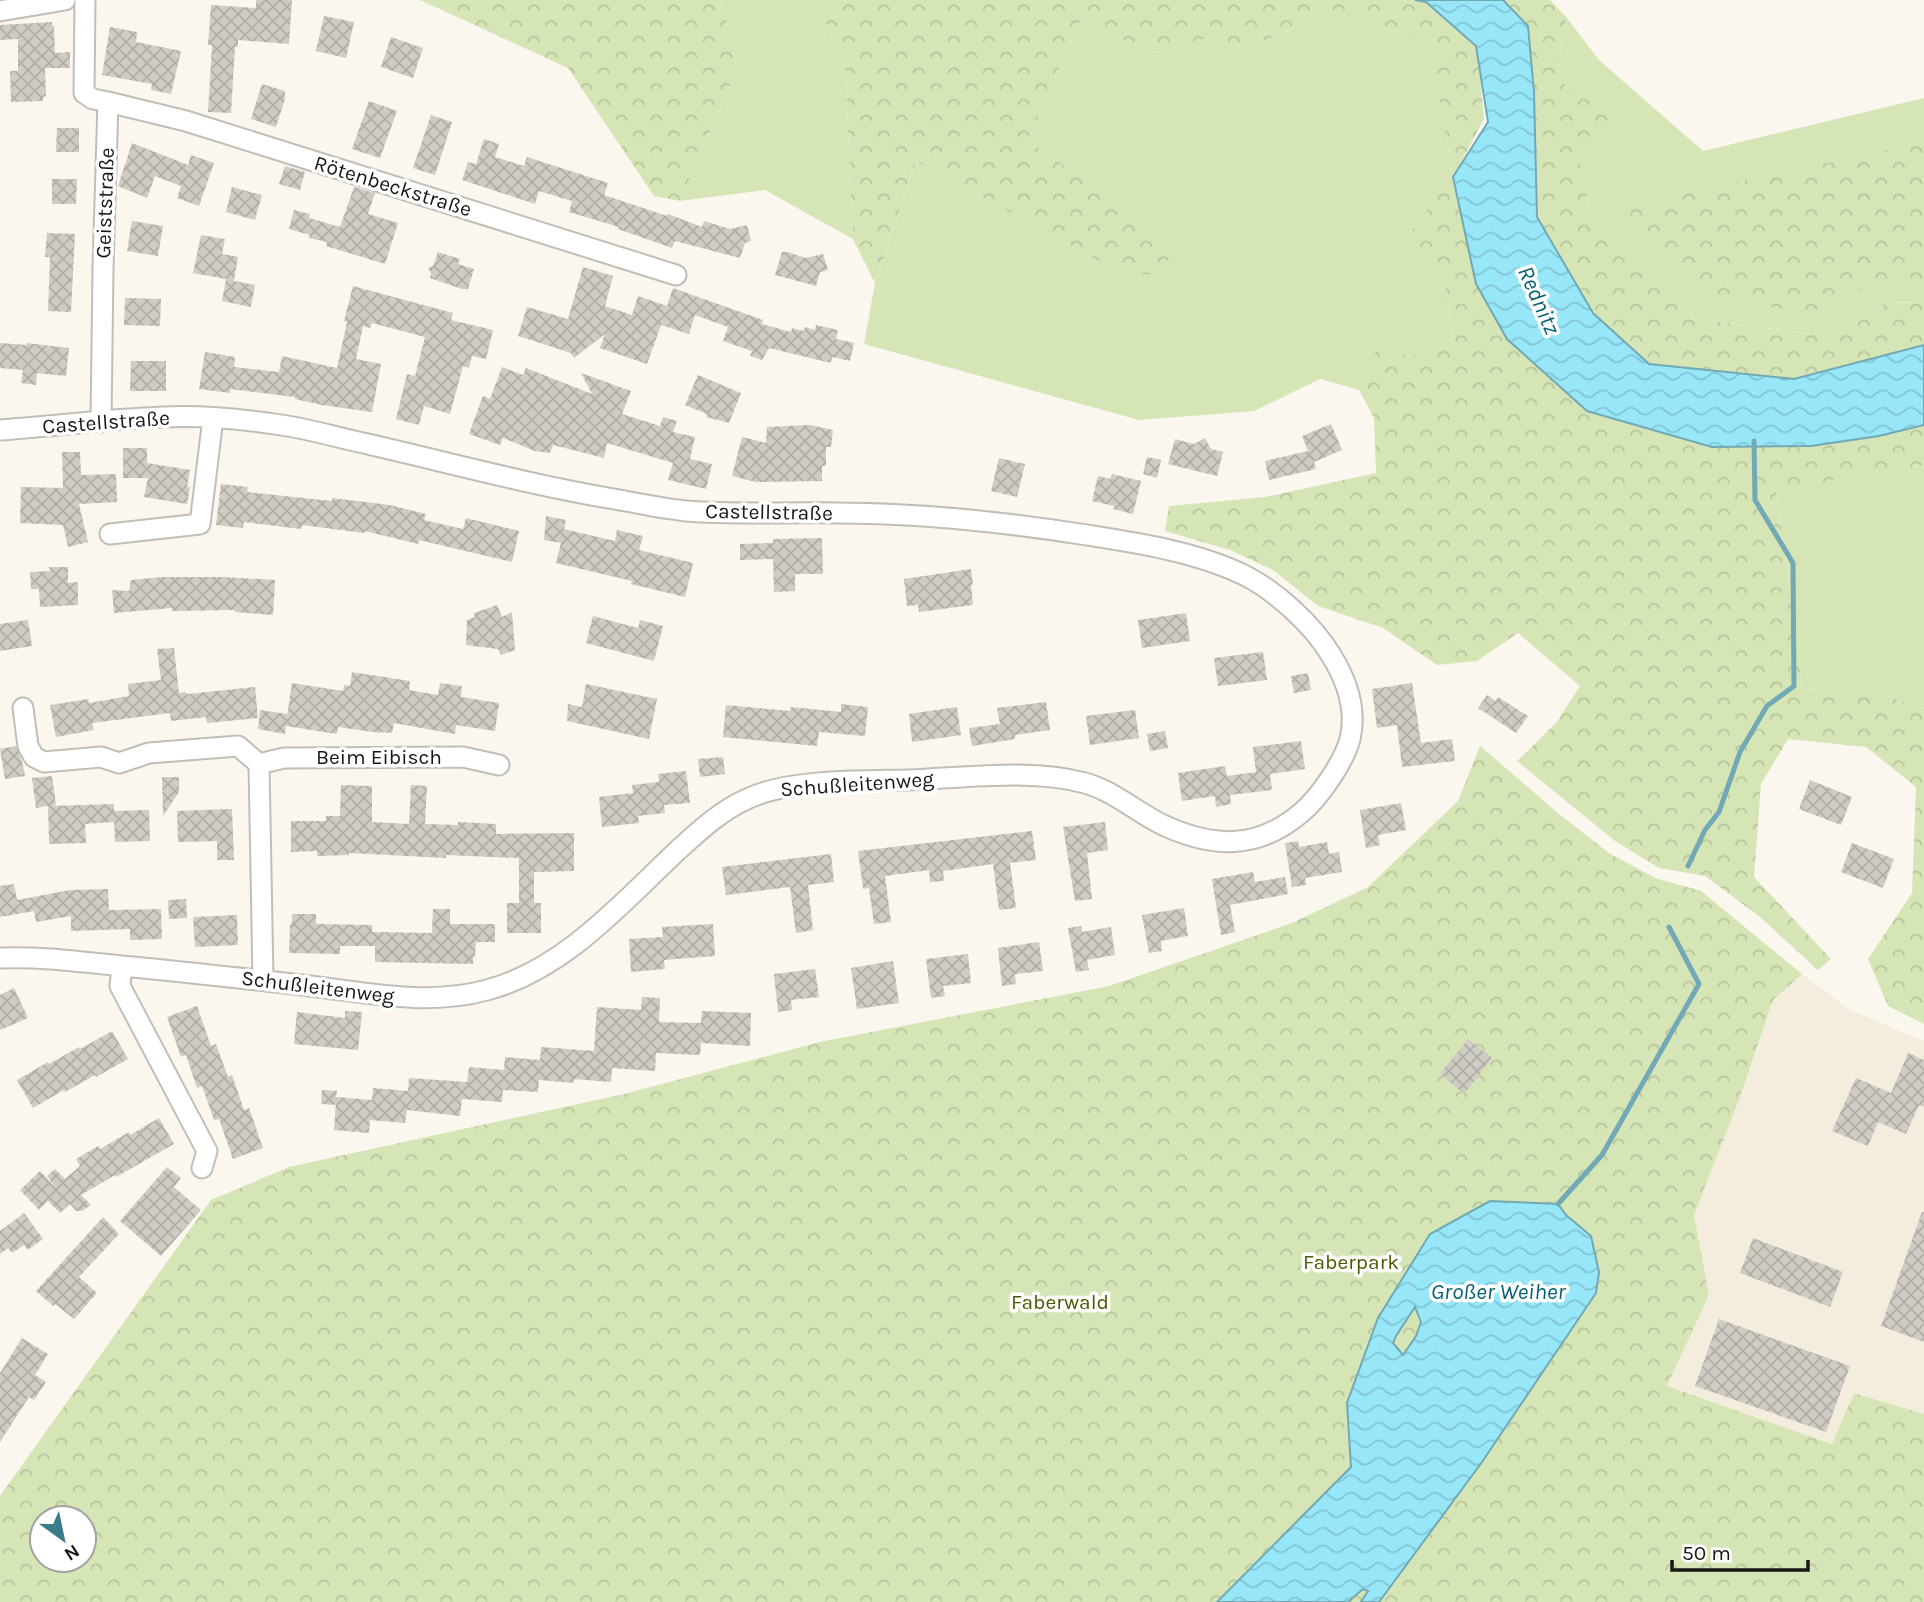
<svg xmlns="http://www.w3.org/2000/svg" width="1924" height="1602" viewBox="0 0 1924 1602" font-family="Karla,sans-serif">
<style>
.built{fill:#f4edde}
.grass{fill:#d6e5b6}
.forest{fill:url(#forest-crowns);fill-rule:evenodd}
.water{fill:url(#water-waves);stroke:#71a9b4;stroke-width:2;fill-rule:evenodd}
.lines{fill:none;stroke-linecap:round;stroke-linejoin:round}
.stream{stroke:#71a9b4;stroke-width:5}
.building{fill:url(#building-cross-hatch)}
.minor-casing{stroke:#c2beb7;stroke-width:23}
.minor{stroke:#fff;stroke-width:19}
.labels{text-anchor:middle;dominant-baseline:central;stroke-width:7;stroke-linejoin:round;paint-order:stroke}
.street-label{font-size:21px;fill:#181714;stroke:#fff}
.park-label{font-size:21px;fill:#495b01;stroke:#fff}
.water-label{font-size:23px;font-style:italic;fill:#046372;stroke:#fff}
</style>
<defs>
<pattern id="forest-crowns" width="20" height="18" patternUnits="userSpaceOnUse" patternTransform="scale(1.75)"><rect width="20" height="18" fill="#d6e5b6"/><path d="M2 6a3 3 0 1 1 6 0M12 15a3 3 0 1 1 6 0" fill="none" stroke="#b7c49c"/></pattern>
<pattern id="water-waves" width="16" height="10" patternUnits="userSpaceOnUse" patternTransform="scale(1.75)"><rect width="16" height="10" fill="#97e7f9"/><path d="M0 5q4-4 8 0t8 0" fill="none" stroke="#81c5d5"/></pattern>
<pattern id="building-cross-hatch" width="8" height="8" patternUnits="userSpaceOnUse" patternTransform="scale(1.75)"><rect width="8" height="8" fill="#cfccc4"/><path d="M0 0l8 8M0 8l8-8" fill="none" stroke="#b1aea8"/></pattern>
</defs>
<rect width="100%" height="100%" fill="#fbf7ef"/>
<!-- built -->
<path class="built" d="M1802,974L1850,1010L1924,1041V1414L1854,1393L1833,1444L1667,1386L1709,1295L1694,1215L1739,1100L1773,1000Z"/>
<!-- grass -->
<path class="grass" d="M722,0H815L845,65L853,239L765,190L680,201L737,69Z
M1331,11L1431,43L1453,177L1409,235L1446,290L1455,346L1408,357L1381,340L1359,390L1320,379L1254,411L1139,420L864,344L875,283L916,161L1124,275L1175,246L1028,140L1080,21L1154,53L1204,39L1248,48Z
M1567,18L1599,60L1703,151L1924,98V302L1886,303L1836,337L1696,319L1591,215L1580,161L1556,80Z
M1924,465V709L1876,692L1803,688L1776,489Z"/>
<!-- forest -->
<path class="forest" d="M420,0H722L737,69L680,201L654,196L568,68Z
M815,0H1415L1426,2L1477,46L1484,119L1453,177L1712,447L1811,446L1879,436L1924,425V465L1776,490L1803,688L1876,692L1924,709V1024L1888,1006L1868,959L1912,893L1916,787L1866,747L1788,739L1761,784L1754,877L1831,959L1818,970L1760,917L1705,876L1659,868L1615,841L1517,761L1556,723L1580,686L1518,633L1477,661L1437,665L1383,628L1318,606L1273,570L1230,550L1165,531L1169,506L1265,497L1376,473L1374,418L1359,390L1380,339L1408,357L1455,346L1446,290L1408,235L1453,176L1430,43L1331,11L1248,48L1204,39L1154,53L1080,21L1028,140L1176,246L1161,274L1124,275L916,161L875,283L853,239L845,65Z
M1503,0H1550L1567,18L1556,80L1620,116L1580,161L1591,215L1696,319L1836,337L1886,303L1924,302V345L1794,379L1650,364L1593,313L1536,217L1534,92L1528,27Z
M1924,142V285L1868,284L1828,313L1702,299L1614,209Z
M1480,746L1559,814L1609,853L1655,878L1701,891L1802,974L1773,1000L1739,1100L1694,1215L1709,1295L1667,1386L1832,1444L1854,1393L1924,1414V1602H0V1496L211,1200L289,1167L624,1094L820,1042L1109,986L1292,923L1368,887L1458,801ZM42,1518H84V1560H42Z"/>
<!-- water -->
<path class="water" d="M1415,0H1503L1528,26L1534,92L1537,217L1593,313L1649,364L1794,379L1924,345V425L1879,436L1811,446L1712,447L1587,411L1507,339L1476,284L1453,177L1488,122L1476,46L1426,2Z
M1490,1201L1558,1204L1566,1215L1591,1236L1599,1272L1596,1293L1482,1462L1379,1602H1361L1368,1591L1363,1589L1348,1602H1217L1351,1467L1347,1403L1378,1318L1430,1234ZM1415,1307L1421,1322L1416,1336L1403,1355L1393,1343L1396,1336Z"/>
<g class="lines">
<!-- stream -->
<path class="stream" d="M1688,866L1705,830L1719,812L1740,752L1767,706L1794,686L1793,563L1755,500L1754,441
M1558,1204L1602,1155L1699,984L1669,927"/>
</g>
<!-- building -->
<path class="building" d="M256,0H292L289,44L238,40V47H235L231,113L208,112L212,45H208L211,5L256,8Z
M324,16L354,22L346,58L316,51Z
M52,22V26H54L55,53L70,52V68H45L46,96L43,97V101L11,102L10,71H18V39L0,40V25Z
M110,27L137,32L136,42L181,51L171,94L151,90L152,84L102,75Z
M391,37L423,48L413,78L381,67Z
M262,84L285,91V99L276,127L251,119Z
M369,101L397,111L380,158L352,149Z
M431,115L452,122L435,175L413,168Z
M57,128H79V152H56Z
M484,139L499,144L495,157L524,166L527,157L608,183L604,195L667,216L668,214L702,227L704,221L730,229L747,225L751,241L745,243L740,258L675,241L672,248L618,229L619,227L569,212L572,201L539,191L535,204L462,180L468,162L476,164Z
M132,143L188,165L191,155L214,163L199,206L177,198L181,186L155,176L147,198L118,186Z
M285,166L305,172L300,190L279,184Z
M52,179H77L76,204H52Z
M232,187L262,195L255,220L226,212Z
M354,187L375,193L368,214L398,223L385,264L326,246L327,242L309,238L310,235L289,229L294,210L310,214L309,218L340,227Z
M132,221L163,226L158,256L127,251Z
M47,233L75,234L71,312L48,311L50,257H45Z
M201,235L225,239L222,254L238,257L234,281L255,285L251,307L222,301L226,279L193,273Z
M438,252L460,259L458,264L474,269L468,289H462L430,278L431,273L428,268L433,266Z
M782,252H788L805,258L823,254L828,270L820,272L816,286L775,275Z
M583,267L613,276L605,306L632,315L638,296L667,306L673,288L763,320L762,324L791,332L792,328L804,331L805,327L815,330L816,325L838,330L836,339L854,343L850,361L832,357L831,363L769,348L762,360L750,356L752,351L723,341L728,327L695,315L689,334L661,325L647,364L600,348L605,334L574,358L571,353L518,336L527,307L568,319Z
M353,286L453,313L451,320L493,330L486,359L472,356L469,368L463,366L450,414L424,406L419,425L396,419L407,374L415,376L425,337L372,323L370,328L363,326L356,359L381,364L372,412L322,405L295,399V397L230,389V393L199,389L205,352L235,357L234,367L279,372L282,356L337,368L347,322L344,321Z
M125,298L161,299L160,326L124,325Z
M0,343L27,345V343L69,348L66,376L37,373L36,385L21,383L23,370L0,368Z
M131,361H166V391H130Z
M502,367L523,375L526,368L592,394L581,373L631,391L622,414L660,426L663,417L677,421L673,432L695,437L690,459L712,464L706,489L668,480L673,463L607,443L604,458L553,445L550,453L535,451L503,438L500,445L469,434L483,396L490,399Z
M698,375L741,393L729,423L706,417L707,414L685,405Z
M1331,424L1342,450L1314,462L1316,469L1269,480L1265,461L1308,451L1302,436Z
M810,425L833,430L831,447H826V466H822V481L756,482L732,476L742,437L766,443L767,427Z
M1205,438L1211,449L1223,452L1217,476L1168,464L1175,439L1194,444Z
M123,448H147V463L190,470L187,487H190L187,504L144,497L148,478H123Z
M62,452H80L81,475L116,474L117,502L79,504L88,542L68,547L63,525L20,523L21,487L63,488Z
M1147,457L1161,460L1157,478L1143,474Z
M999,458L1025,464L1017,497L991,491Z
M1112,474L1141,481L1133,514L1113,509L1114,506L1092,501L1098,476L1110,479Z
M221,484L248,487L247,492L332,501V498L390,505L426,514L424,520L463,529L466,518L519,531L512,562L419,540L418,544L365,531L364,533L302,525L301,529L244,522L243,528L216,525Z
M546,516L566,520L564,529L615,541L617,530L643,536L639,550L693,563L685,597L631,584L632,581L556,563L561,543L544,540Z
M822,538L823,574H795V591L774,592L773,559L740,560V544L773,543V539Z
M49,567H68V583L78,582V605L40,607L39,589H31L30,572L50,571Z
M971,569L973,585H971L973,605L919,612L918,605L907,606L904,579Z
M163,577H223L275,580L273,615L235,612V610L172,611V608L114,613L112,590L129,591L131,580Z
M497,605L502,617L512,612L515,650L501,655L498,649L466,645L467,620L475,617L474,613Z
M1186,613L1190,641L1142,648L1138,620Z
M593,616L638,628L640,620L663,626L654,661L586,643Z
M28,620L32,646L0,651V624Z
M174,648L179,693L186,692L187,694L255,687L258,718L207,723L206,717L171,721L170,713L92,723L94,730L56,737L50,705L88,699L89,703L129,696L128,684L161,680L157,649Z
M1263,652L1267,680L1218,686L1214,658Z
M352,672L410,681L409,690L438,695L440,683L462,686L461,697L499,703L495,731L456,725L455,734L394,723L392,733L380,732V733L338,727L337,734L286,726L285,734L258,729L260,710L287,714L286,723L292,683L343,691L344,685L350,686Z
M1308,673L1311,690L1294,693L1291,676Z
M1412,683L1421,743L1452,739L1455,761L1402,767L1397,725L1377,728L1372,689Z
M586,684L657,699L649,739L567,721L568,704L582,707Z
M1487,695L1496,701L1498,697L1528,716L1516,733L1478,708Z
M1046,702L1050,730L1015,735V739L972,746L969,728L1000,724L997,708Z
M841,704L868,707L865,736L819,732L817,746L723,737L726,705L790,711L791,707L841,712Z
M957,707L961,735L912,742L909,714Z
M1135,710L1139,738L1090,745L1086,716Z
M1165,731L1168,748L1150,751L1147,734Z
M1301,741L1305,769L1270,774L1272,790L1230,795L1231,804L1216,807L1215,796L1182,801L1178,773L1225,766L1227,776L1256,772L1253,747Z
M16,746L22,761L25,776L5,779L0,749Z
M723,757L725,774L700,777L698,759Z
M686,771L690,803L664,805L665,813L638,816L639,823L602,827L599,797L633,793L632,785L659,782L658,774Z
M52,776L56,805L50,806L114,804V811L149,810L150,841L115,842L114,816V822L85,824L86,843L49,844L48,806L36,808L32,778Z
M162,777H179V792L163,816Z
M1810,780L1852,797L1841,825L1799,809Z
M341,785L372,786V822L409,824L411,785L427,786L425,824L458,825V822L496,824V834L574,833V871L534,872V903H541V933H507V903H519V858L446,855V858L349,853V855L317,856V851L291,852V821H326V816H340Z
M1401,803L1406,830L1378,835L1380,845L1366,848L1360,810Z
M232,809L234,860H217V841L178,842L177,811Z
M1105,822L1108,850L1087,853L1092,899L1075,901L1063,827Z
M1032,831L1036,860L1010,863L1016,908L999,910L993,864L943,871L944,881L930,882L929,870L885,876L891,922L874,924L869,888L863,889L858,851Z
M1298,841L1299,847L1327,842L1329,854L1339,852L1342,872L1305,878L1306,885L1292,887L1285,843Z
M1852,843L1894,859L1883,888L1841,872Z
M831,854L834,882L808,885L813,930L796,933L790,887L726,895L722,867Z
M1253,872L1255,882L1285,877L1288,894L1230,905L1235,932L1221,935L1212,879Z
M14,884L17,900L70,890L108,889L109,910L161,909L162,939L130,940V929L71,931V916L36,922L34,911L0,917V886Z
M186,899L187,918L169,919L168,900Z
M1184,908L1188,936L1161,941L1162,951L1149,953L1142,915Z
M433,909H450V924H495V942H476L475,957H473V964L375,962V946H340V954L289,953L290,924H292V914H316V924L372,925V932L432,933Z
M237,915L238,945L195,947L193,917Z
M713,924L715,956L664,960L665,969L631,972L629,939L663,937L662,927Z
M1081,926L1082,932L1111,927L1115,955L1087,960L1089,970L1076,972L1068,928Z
M1039,942L1043,971L1015,974L1016,984L1002,986L998,948Z
M968,954L971,983L943,986L945,996L931,998L926,959Z
M893,961L899,1003L857,1009L851,968Z
M815,969L819,997L791,1000L792,1010L778,1012L774,974Z
M14,988L28,1018L0,1030V995Z
M642,997L660,998L659,1022L701,1023L702,1011L751,1013L750,1046L701,1043L700,1055L656,1053L655,1071L612,1068L611,1082L574,1079V1083L539,1080L538,1092L503,1090L502,1102L462,1099L460,1116L407,1110L405,1123L370,1120L369,1133L334,1130L336,1101L335,1105L321,1104L322,1090L337,1091L336,1097L372,1100L373,1088L408,1091L409,1078L467,1082L469,1067L504,1070L505,1057L540,1060L541,1047L594,1051L597,1007L641,1010Z
M197,1006L211,1046L216,1044L228,1077L232,1075L244,1110L249,1108L263,1148L233,1159L219,1119L214,1120L202,1086L197,1088L186,1055L181,1057L167,1017Z
M345,1011L362,1012L358,1050L294,1044L297,1012L345,1018Z
M112,1031L128,1059L96,1077L95,1075L65,1092L64,1090L33,1108L17,1080L48,1062L49,1064L79,1047L80,1049Z
M1468,1039L1492,1058L1464,1094L1440,1074Z
M1908,1053L1924,1060V1107L1919,1105L1906,1134L1878,1122L1868,1146L1832,1131L1856,1078L1891,1093Z
M159,1118L174,1144L116,1177L115,1175L81,1195L91,1205L82,1211H76L70,1204L60,1213L48,1201L39,1210L20,1190L40,1171L56,1188L47,1176L55,1169L65,1179L80,1166L76,1159L98,1146L100,1149L129,1132L130,1135Z
M167,1167L181,1178L174,1187L201,1210L161,1256L120,1221Z
M1922,1212H1924V1342L1881,1326Z
M24,1213L43,1239L28,1250L24,1245L12,1253L8,1248L0,1254V1231Z
M103,1217L119,1234L79,1277L97,1293L74,1319L55,1304L53,1306L36,1291Z
M1753,1238L1843,1272L1830,1307L1740,1273Z
M1719,1319L1850,1366L1826,1432L1695,1386Z
M22,1338L48,1354L35,1375L46,1382L34,1400L29,1397L0,1442V1373Z"/>
<g class="lines">
<defs>
<path id="minor" d="M85,0L84,93L93,99L108,102L103,268L101,422
M0,11L65,0
M108,102L186,121L676,275
M0,430C54,426 109,419 163,417C202,415 242,419 281,425C310,429 339,438 368,444C450,463 531,485 614,499C638,503 663,509 687,511C736,515 786,512 836,513C920,513 1004,522 1087,535C1138,543 1197,552 1244,575C1276,591 1313,625 1331,655C1346,679 1357,709 1350,739C1344,762 1319,798 1301,813C1257,850 1213,848 1163,825C1136,812 1114,791 1085,783C1031,768 963,778 908,780C861,781 788,779 747,799C720,811 698,832 676,852C620,905 563,970 487,990C429,1006 369,993 310,986C251,979 192,973 133,967C89,963 44,956 0,958
M110,534L200,524L213,418
M23,708L28,746L34,757L44,762L101,757L119,763L149,753L238,746L259,764L284,758L463,757L499,765
M259,764L263,980
M122,966L120,986L207,1151L202,1168"/>
</defs>
<!-- minor casing -->
<use href="#minor" class="minor-casing"/>
<!-- minor -->
<use href="#minor" class="minor"/>
</g>
<g class="labels">
<!-- street labels -->
<g class="street-label">
<text transform="translate(393 186) rotate(17)">Rötenbeckstraße</text>
<text transform="translate(105 203) rotate(-88)">Geiststraße</text>
<text transform="translate(106 422) rotate(-4)">Castellstraße</text>
<text transform="translate(769 512) rotate(1)">Castellstraße</text>
<text x="379" y="757">Beim Eibisch</text>
<text transform="translate(857 784) rotate(-4)">Schußleitenweg</text>
<text transform="translate(318 987) rotate(7)">Schußleitenweg</text>
</g>
<!-- park labels -->
<g class="park-label">
<text x="1351" y="1262">Faberpark</text>
<text x="1060" y="1302">Faberwald</text>
</g>
<!-- water labels -->
<g class="water-label">
<text transform="translate(1539 300) rotate(66)">Rednitz</text>
<text x="1498" y="1291">Großer Weiher</text>
</g>
</g>
<!-- north arrow -->
<g transform="translate(63 1539) rotate(147)"><circle r="33" fill="#ffffff" stroke="#a3a2a1" stroke-width="2"/>
<path d="M0-5L12 26L0 18L-12 26Z" fill="#397d8c"/>
<text y="-10" font-size="19" font-weight="bold" text-anchor="middle" fill="#181714">N</text>
</g>
<!-- scale -->
<path d="M1672 1560v10h136v-10" fill="none" stroke="#181714" stroke-width="3.5"/>
<text x="1682" y="1560" font-size="21" fill="#181714" stroke="#ffffff" stroke-width="5" paint-order="stroke">50 m</text>
</svg>
